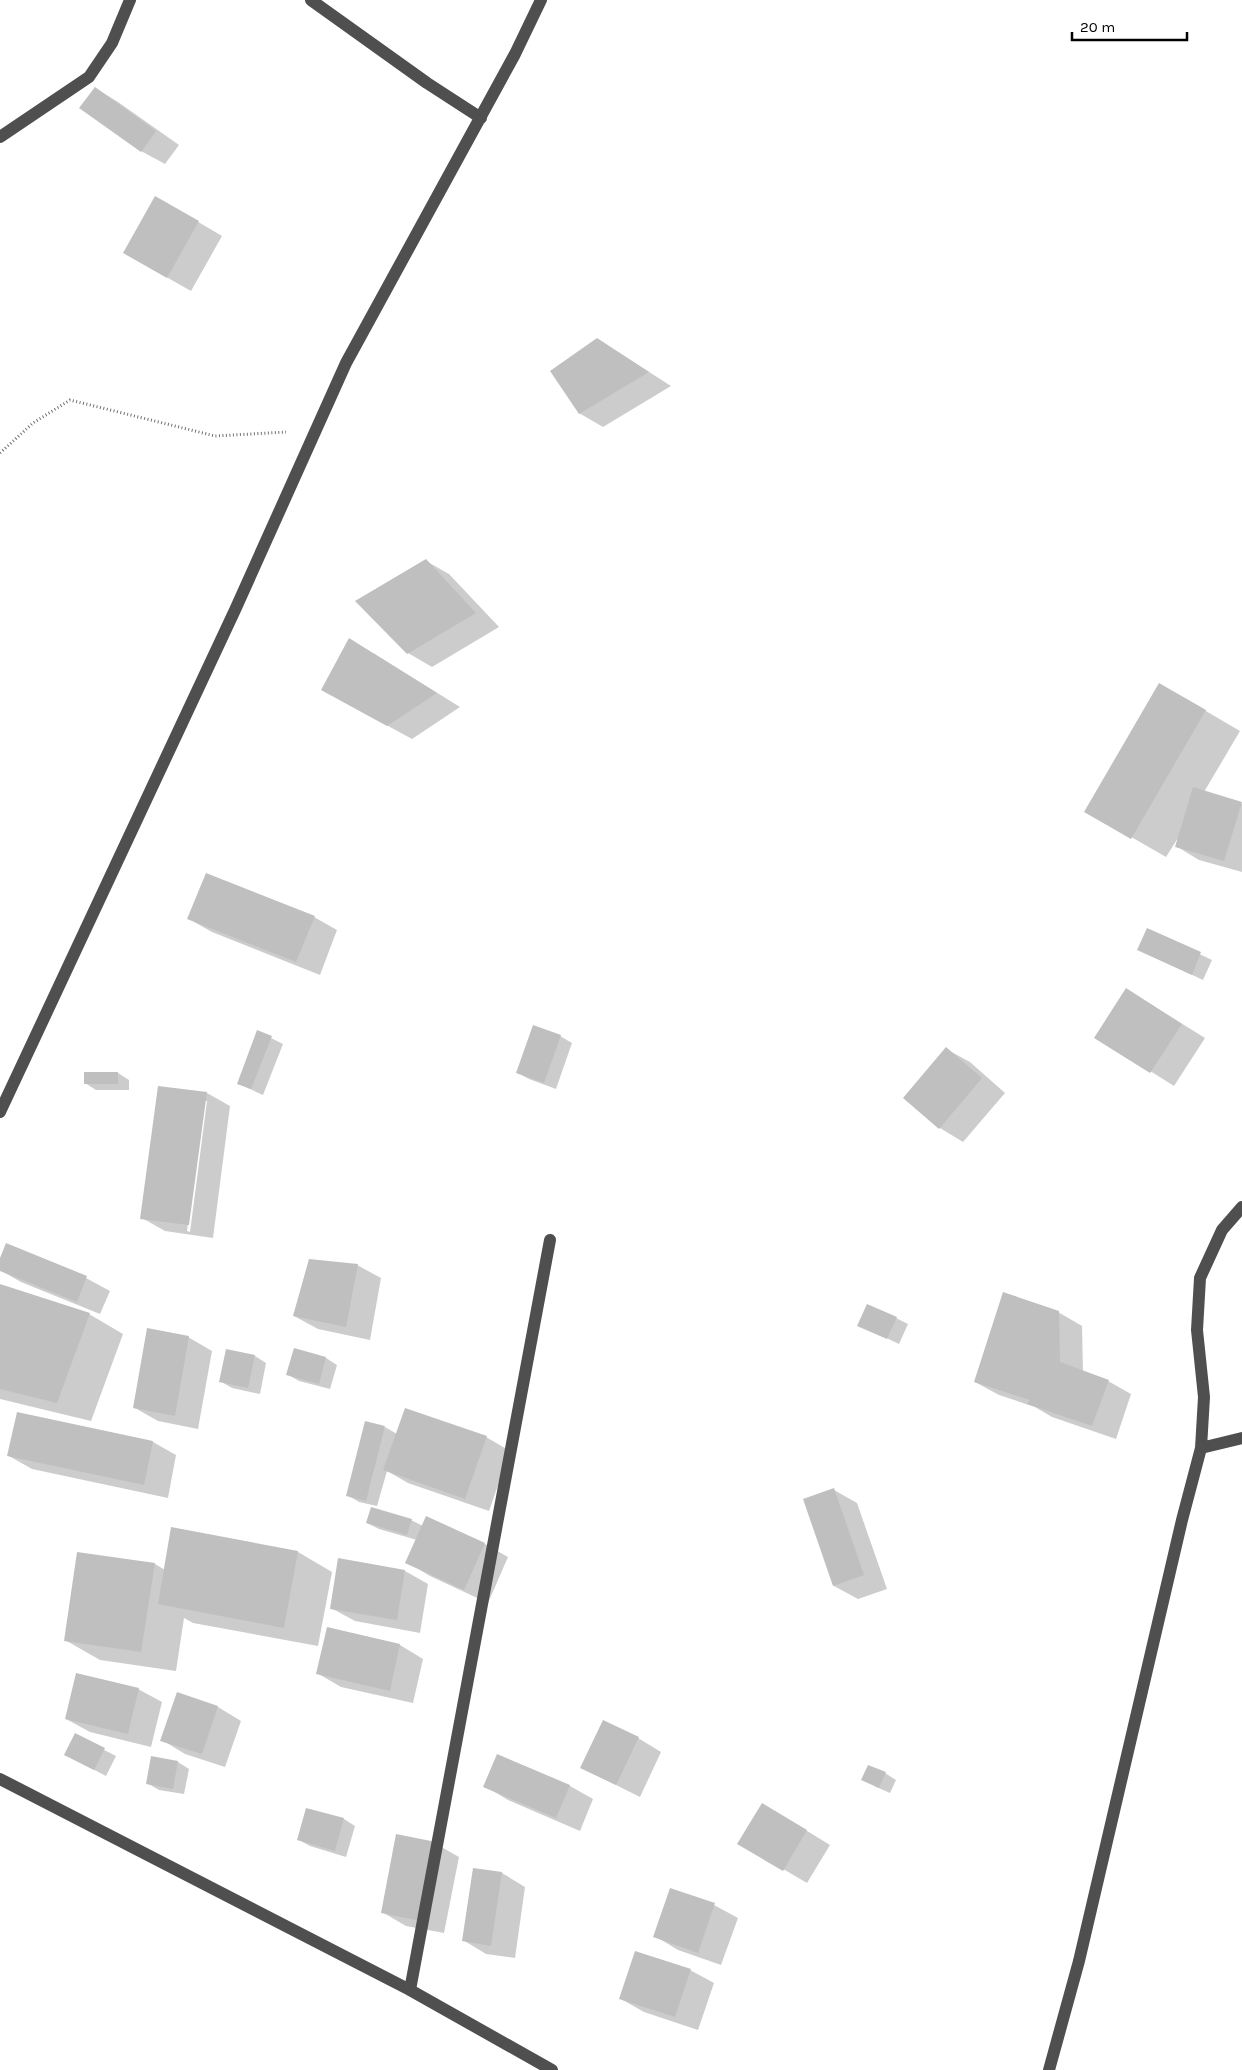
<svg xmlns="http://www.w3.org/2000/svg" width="1242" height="2070" viewBox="0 0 1242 2070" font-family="Karla,sans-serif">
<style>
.shadow{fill:#0003;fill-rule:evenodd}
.building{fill:#bfbfbf}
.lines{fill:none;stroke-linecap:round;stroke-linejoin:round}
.path{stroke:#717171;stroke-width:3;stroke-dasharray:1 2.5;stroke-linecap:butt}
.minor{stroke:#4f4f4f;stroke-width:12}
</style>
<rect width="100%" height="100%" fill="#fff"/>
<!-- shadow -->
<path class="shadow" d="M95,88L118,102L179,145L165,164L141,151Z
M156,197L222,236L191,291L124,253Z
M597,340L621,354L671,386L603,427L579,413Z
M426,561L449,574L499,627L432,667L408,653Z
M373,653L460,707L412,739L346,703Z
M1194,704L1240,731L1204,792L1242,804V872L1199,860L1176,846L1178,838L1166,857L1086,811Z
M314,917L337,930L320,975L212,932L189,919Z
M1147,929L1212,960L1203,980L1139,950Z
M1126,989L1205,1038L1174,1086L1096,1037Z
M560,1036L572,1043L556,1089L529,1079L518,1073Z
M271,1038L283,1044L263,1095L239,1084Z
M946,1049L970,1062L1005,1093L963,1142L940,1128L904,1098Z
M118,1073L129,1080V1090H96L85,1083Z
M207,1093L230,1106L213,1238L165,1231L142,1218ZM204,1101H207L190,1232L187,1231Z
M7,1245L86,1278L110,1291L100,1314L21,1282L0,1270V1262Z
M357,1265L381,1278L370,1340L318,1329L294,1316Z
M0,1286L89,1314L123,1334L91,1421L0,1399Z
M1058,1312L1082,1326L1083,1372L1108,1381L1131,1394L1116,1439L1052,1417L1035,1407L999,1395L975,1382Z
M896,1318L908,1324L899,1344L859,1325Z
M188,1337L212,1351L198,1429L158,1421L135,1408Z
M255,1356L266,1363L260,1394L232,1388L220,1381Z
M326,1358L337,1365L330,1389L299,1381L287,1374Z
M18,1413L153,1442L176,1455L168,1498L32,1469L9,1456Z
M385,1427L397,1434L486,1437L510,1451L489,1511L408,1483L387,1471L377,1506L359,1502L347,1495Z
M834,1490L857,1503L887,1589L858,1599L834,1586L804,1500Z
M427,1518L485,1544L508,1557L488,1603L430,1576L407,1562L417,1540L379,1529L367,1523L411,1520L423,1526Z
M172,1529L298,1552L332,1572L318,1646L193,1623L184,1618L176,1671L100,1660L65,1640L78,1553L155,1564L165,1570Z
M405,1571L428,1584L420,1633L355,1621L331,1608Z
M328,1628L400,1645L423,1659L413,1703L341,1687L317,1673Z
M138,1689L162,1702L151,1747L90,1732L66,1719Z
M218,1707L241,1721L225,1767L185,1754L162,1740Z
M75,1735L116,1756L106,1776L77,1761Z
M638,1738L661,1752L640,1797L582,1768Z
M498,1756L570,1786L593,1799L580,1831L508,1800L485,1786Z
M152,1758L178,1762L189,1769L184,1794L159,1790L147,1783Z
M885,1773L896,1780L890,1793L874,1786Z
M307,1809L344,1819L355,1826L346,1857L310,1846L299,1840Z
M786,1818L830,1845L807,1883L739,1843Z
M436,1844L459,1857L444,1933L406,1926L382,1912Z
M474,1869L502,1873L525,1887L515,1958L486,1954L463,1940Z
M714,1905L738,1918L721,1965L678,1950L655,1936Z
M690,1970L714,1983L698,2030L644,2012L621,1999Z"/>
<!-- building -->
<path class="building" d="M95,87L156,131L141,152L79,108Z
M155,196L199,221L167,278L123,253Z
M597,338L649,372L579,414L550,371Z
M426,559L476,613L407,654L355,601Z
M349,638L437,693L387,726L321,690Z
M1159,683L1206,710L1131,839L1084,812Z
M1193,787L1242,802L1224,861L1175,847Z
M206,873L315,916L296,962L187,919Z
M1147,928L1201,952L1192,975L1137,950Z
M1126,988L1182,1024L1150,1073L1094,1038Z
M533,1025L561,1035L544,1083L516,1073Z
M257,1030L272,1036L251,1089L237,1084Z
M946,1047L982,1078L939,1129L903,1098Z
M84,1072H118V1084H84Z
M158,1086L207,1092L189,1225L140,1219Z
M6,1243L87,1276L77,1302L0,1271V1258Z
M309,1259L358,1264L346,1327L293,1316Z
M0,1284L90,1313L57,1403L0,1389Z
M1003,1292L1059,1311L1060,1362L1109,1380L1092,1426L1027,1404L1030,1400L974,1382Z
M867,1304L897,1317L887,1339L857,1326Z
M147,1328L189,1336L175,1416L133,1408Z
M294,1348L326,1357L319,1384L286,1375Z
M226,1349L255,1355L248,1388L219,1382Z
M405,1408L487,1436L465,1499L383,1470Z
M17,1412L153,1441L144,1485L7,1456Z
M365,1421L385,1426L366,1501L346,1496Z
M834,1488L864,1575L833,1586L803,1499Z
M371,1507L412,1519L407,1535L366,1523Z
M426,1516L485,1543L464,1590L405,1563Z
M171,1527L298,1551L284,1628L158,1604Z
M77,1552L155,1563L141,1652L64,1641Z
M338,1558L405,1570L397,1620L330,1609Z
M327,1627L400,1644L390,1691L316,1674Z
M76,1673L139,1688L128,1734L65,1719Z
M177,1692L218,1706L202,1754L160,1741Z
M603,1720L639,1737L616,1785L580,1768Z
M75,1733L105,1748L94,1770L64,1755Z
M497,1754L570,1785L556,1818L483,1787Z
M151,1756L178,1761L173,1789L146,1784Z
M868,1765L886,1772L879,1788L861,1780Z
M762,1803L807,1830L783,1871L737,1844Z
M306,1808L344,1818L335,1851L297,1840Z
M396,1834L436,1842L421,1921L381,1913Z
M473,1868L502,1872L491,1946L462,1941Z
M670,1888L715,1903L698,1953L653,1937Z
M635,1951L691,1969L675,2017L619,1999Z"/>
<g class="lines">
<!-- path -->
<path class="path" d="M0,453L33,423L70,400L215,436L286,432"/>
<!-- minor -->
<path class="minor" d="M311,0L427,83L481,118
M0,137L89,77L112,43L130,0
M0,1112L235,610L346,363L515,54L541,0
M1201,1448L1242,1438
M0,1779L410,1990L552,2070
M410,1990L550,1240
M1049,2070L1079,1961L1182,1520L1201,1448L1204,1397L1197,1330L1200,1278L1222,1230L1242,1207"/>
</g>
<!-- scale -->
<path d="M1072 32v8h115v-8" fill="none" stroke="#000000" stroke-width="2.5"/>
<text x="1080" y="32" font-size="15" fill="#000000" stroke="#ffffff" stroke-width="4" paint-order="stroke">20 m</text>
</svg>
